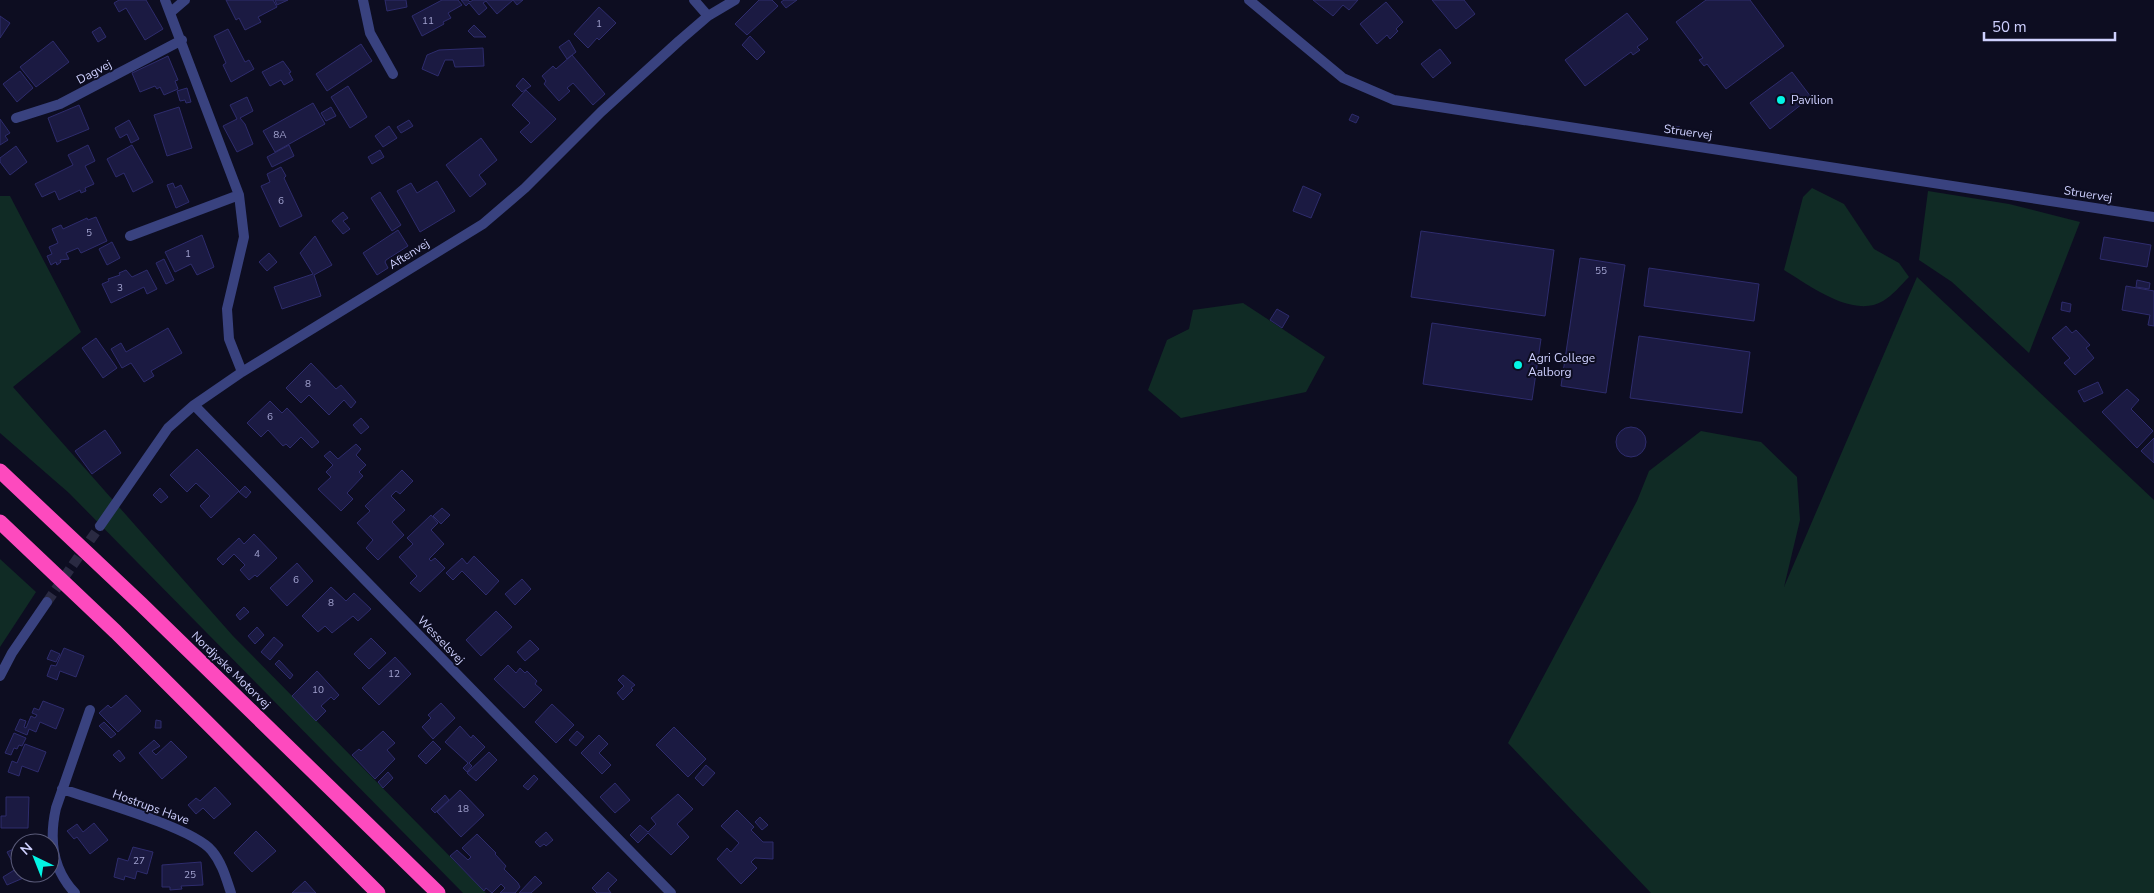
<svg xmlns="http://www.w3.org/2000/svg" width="2154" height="893" viewBox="0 0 2154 893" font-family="'Nunito Sans',sans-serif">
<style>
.green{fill:#102b25}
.building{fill:#1b1a42;stroke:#2e2c6d}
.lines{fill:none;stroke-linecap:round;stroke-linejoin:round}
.street-tunnel{stroke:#2a2a42;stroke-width:10;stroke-dasharray:10 5;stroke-linecap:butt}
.street{stroke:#39427f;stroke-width:10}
.highway{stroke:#fd4abe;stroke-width:15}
.poi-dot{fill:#03f5e5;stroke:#0d0d21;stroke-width:2}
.labels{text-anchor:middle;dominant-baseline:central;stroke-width:4;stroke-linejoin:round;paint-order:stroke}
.number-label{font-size:10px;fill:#a1a2cf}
.street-label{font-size:12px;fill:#ced0fe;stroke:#0d0d21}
.poi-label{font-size:12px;fill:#ced0fe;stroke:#0d0d21;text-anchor:start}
</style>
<rect width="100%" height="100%" fill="#0d0d21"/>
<!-- green -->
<path class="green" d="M1812,188L1844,204L1874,249L1899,263L1909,277C1901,285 1892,296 1883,301C1853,319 1809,285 1784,270L1803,197Z
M1928,191L2009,204L2080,222L2029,353L1952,282L1919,260Z
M0,196H10L81,332L13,387L233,636L486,893H463L69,493L0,433Z
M1917,277L2154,500V893H1651L1508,743L1637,501L1649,471L1701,431L1761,442L1797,477L1800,520L1784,587Z
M1243,303L1325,357L1306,392L1181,418L1148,390L1167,340L1189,329L1193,310Z
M0,559L36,592L0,647Z"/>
<!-- building -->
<path class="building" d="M119,0H146L163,29L145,40L126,8L119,12L114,3Z
M226,0H273L277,7L258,17L261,22L245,30L239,18L236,20Z
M275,0H288L277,5Z
M385,0H406L407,7L387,11Z
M442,0H458L462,5L448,13L451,18L443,22L444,24L422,36L412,16Z
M461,0H468L470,2L473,0H523L517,5L513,0L497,14L486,1L483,3L487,8L479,15L469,3L466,6Z
M759,0H772L778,6L747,35L735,24Z
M784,0H797L786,8L781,2Z
M1313,0H1358L1349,10L1343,5L1333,16Z
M1432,0H1464L1475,14L1456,29Z
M1706,0H1750L1784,46L1726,89L1707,64L1704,66L1699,60L1703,58L1676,22Z
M1386,2L1403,22L1396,29L1398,31L1390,39L1387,35L1377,44L1360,24Z
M599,7L616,23L599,40L597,38L588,48L574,34Z
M1627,13L1648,39L1637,47L1640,50L1633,55L1631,52L1585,86L1565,60Z
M0,16L10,23L0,38Z
M474,25L486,37H474L468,31Z
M100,27L106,37L98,42L92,32Z
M228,29L245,62L249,60L254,69L231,82L223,65L226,63L214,36Z
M750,36L765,52L757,60L742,45Z
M569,40L576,52L567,59L559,47Z
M53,41L69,62L36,87L20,67Z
M361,44L372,61L327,91L316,74Z
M483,48L484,66L455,67L453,60H445L438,76L422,69L427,55L439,50Z
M1440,49L1451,63L1433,78L1421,64Z
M572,55L605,94L593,105L573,83L567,88L570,91L559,101L544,84L546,81L542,76L553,66L556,69Z
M168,56L178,80L175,81L178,89L164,95L160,87L157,89L155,86L140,92L132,73Z
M283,61L291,72L289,73L293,80L284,85L281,80L270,86L262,72Z
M20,71L33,88L17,102L3,84Z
M1792,72L1811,97L1770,129L1750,103Z
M523,78L531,86L522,92L516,86Z
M348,86L367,117L350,128L331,97Z
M187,88L191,102L186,103L185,100L180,101L177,91Z
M526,90L556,119L531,143L520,132L530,123L512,105Z
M247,97L253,111L240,118L245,124L253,144L237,152L223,126L237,119L230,105Z
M313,103L325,124L275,152L263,131Z
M79,105L89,129L57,142L48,118Z
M179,107L192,148L167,156L154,115Z
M331,107L336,116L326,121L321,113Z
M1352,114L1359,117L1356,123L1349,120Z
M0,119L10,133L5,136L8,140L0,145Z
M129,120L139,139L131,143L127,134L120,138L115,128Z
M409,120L413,126L401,133L397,127Z
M1668,125L1680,127L1679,132L1668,130Z
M389,126L397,138L383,147L375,136Z
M481,138L497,160L479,175L486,184L470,197L446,165Z
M88,145L95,161L85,166L94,184L85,188L86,191L81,193L80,190L59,200L55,191L42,197L35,184L73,165L68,155Z
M132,145L153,182L133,192L124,173L116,177L107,159Z
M289,145L294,156L272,167L267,157Z
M16,146L27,162L10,175L0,162V158Z
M380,150L384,157L372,164L368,157Z
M281,167L286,176L284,178L302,216L280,227L261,186L270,182L267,174Z
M437,181L455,211L420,232L397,191L411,183L417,193Z
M173,183L175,188L181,185L189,202L176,208L167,185Z
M1303,186L1321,194L1311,218L1293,211Z
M380,192L401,225L392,231L371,198Z
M343,212L348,218L343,221L350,229L343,234L332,221Z
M96,217L107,241L81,253L78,248L66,253L69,259L60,260L61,262L57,265L56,262L51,265L47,256L52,254L49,247L58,243L52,229L61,225L63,229L87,218L88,220Z
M398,230L408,246L386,260L385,262L388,268L377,275L363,253Z
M1421,231L1554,250L1545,316L1411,297Z
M202,235L214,267L197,275L191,264L175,272L165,252Z
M315,236L332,265L314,275L321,296L282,309L274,287L313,274L300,253Z
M2104,237L2151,245L2147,267L2100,259Z
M112,242L120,258L107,265L99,249Z
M269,253L277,262L267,271L259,262Z
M1580,258L1625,265L1606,393L1561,386Z
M164,259L174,280L166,284L156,263Z
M1649,268L1759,284L1754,321L1644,306Z
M126,270L132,277L147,270L157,289L147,294L144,287L111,303L102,284L109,281L108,279L120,275L119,273Z
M2137,280L2150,283L2149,289L2136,287Z
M2126,286L2154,291V326L2148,325L2150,315L2122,310Z
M2062,302L2071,304L2070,312L2061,310Z
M1277,309L1289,316L1282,328L1270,320Z
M1432,323L1541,339L1532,400L1423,384Z
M2066,326L2072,333L2076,330L2090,345L2086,348L2094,358L2075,375L2064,363L2070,358L2052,338Z
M168,328L182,353L151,371L154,376L144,382L131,363L122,368L111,349L121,343L126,352Z
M1639,336L1750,352L1742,413L1630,398Z
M96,338L117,368L103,378L82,348Z
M311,363L336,389L341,385L356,402L351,408L344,400L329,415L309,395L301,403L286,388Z
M2098,382L2103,393L2084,402L2078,391Z
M2127,389L2139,400L2131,409L2153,431L2137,448L2102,412Z
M270,401L282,413L287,408L319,442L312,448L301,437L290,448L286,444L283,446L268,430L261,437L247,423Z
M361,418L369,427L361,434L353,425Z
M1616 442a15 15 0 1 1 30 0a15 15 0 1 1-30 0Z
M105,430L121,453L92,474L75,451Z
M2154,438V463L2141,451Z
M356,444L361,449L356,455L366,465L359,472L363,476L347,493L353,499L341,511L318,489L331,477L326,472L333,465L324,456L330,451L338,459Z
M197,449L239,491L211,518L200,506L210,496L196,483L187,492L170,475Z
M402,470L413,481L400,494L396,491L391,496L405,510L392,522L404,535L378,560L366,548L373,540L357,523L370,511L365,506Z
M245,486L251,492L246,498L239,492Z
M160,488L168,497L161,503L153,495Z
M442,508L450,515L441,524L433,516Z
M431,515L438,523L431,530L444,544L429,559L431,561L435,558L445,568L420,592L410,583L417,576L399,557L413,544L407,538Z
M254,534L277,558L257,577L255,575L249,580L240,570L245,565L234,554L223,565L217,559L239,538L244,544Z
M474,556L499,581L486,595L462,571L453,580L446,573L462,558L467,564Z
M297,563L313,581L287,606L270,588Z
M522,579L531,589L515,605L505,594Z
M331,587L346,601L354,593L371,609L358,621L353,616L332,633L325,626L318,632L302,616Z
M244,607L249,612L240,620L236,615Z
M496,611L512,627L481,656L466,640Z
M257,627L264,635L255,644L248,636Z
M274,637L283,645L270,660L261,652Z
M371,638L386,653L369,669L354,654Z
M530,640L539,649L525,661L517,652Z
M64,648L84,656L76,677L60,671L57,680L47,676L51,665L56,666Z
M51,650L60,654L56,662L47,659Z
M395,657L411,674L379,705L362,688Z
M279,660L293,675L290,679L275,664Z
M508,665L516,673L520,668L525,673L527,671L537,681L535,684L542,690L524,708L494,679Z
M317,671L339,695L334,700L331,697L321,706L326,711L316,721L292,696Z
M623,675L635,685L631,688L633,690L623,700L617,693L624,686L618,680Z
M126,695L141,711L118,732L99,713L108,705L111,708Z
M43,701L64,709L56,729L40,722L36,732L29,729L27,735L15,730L20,719L26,721L24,727L26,728L31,716L35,718L37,715L32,713L34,708L39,710Z
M441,703L455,718L433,739L422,727L431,718L428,715Z
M552,704L574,725L556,743L535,722Z
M156,720L161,721V728H155Z
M104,722L116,734L111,738L99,726Z
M460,726L471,738L473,735L485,747L469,763L472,766L467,772L463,768L468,763L445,742Z
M674,727L706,759L688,777L656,745Z
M383,731L395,743L387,750L395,759L375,779L352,755L359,749L361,751Z
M577,731L584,737L576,746L569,740Z
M14,733L26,738L22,746L19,745L17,749L14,748L11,755L5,753Z
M599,735L608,744L599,753L611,765L602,774L581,753Z
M154,740L160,746L152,751L156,755L171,741L187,757L162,779L139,753Z
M433,741L441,749L426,764L418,756Z
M25,744L46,752L38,772L22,766L19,776L8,772L12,761L17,763Z
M119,750L125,758L120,762L113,755Z
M489,752L497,760L476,781L467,773Z
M706,765L715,773L703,786L695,778Z
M388,772L393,778L383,788L378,782Z
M534,775L538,779L528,790L523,786Z
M615,783L630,800L615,813L600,797Z
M215,787L231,804L214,819L203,808L196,814L188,805L196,798L200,801Z
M460,790L484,815L461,837L437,812Z
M678,794L693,809L677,824L689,837L671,855L648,833L638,843L630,835L640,825L648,832L656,824L651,818Z
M445,795L449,800L435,813L431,809Z
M6,797H29L28,828H1V816H6Z
M737,810L754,827L751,830L763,842H773V859L755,858L751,862L757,868L741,884L717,859L727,848L731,852L739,843L721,826Z
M760,817L768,825L762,830L755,822Z
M94,823L108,840L90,854L77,837L74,839L67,831L77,824L83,832Z
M256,831L276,851L252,872L234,853Z
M546,832L553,840L546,846L544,844L540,847L535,842Z
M477,834L496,853L495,854L506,866L504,869L518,883L520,887L515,893H500L505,888L501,884L492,893L486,888L484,891L450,856L457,850L468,860L471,857L462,848Z
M20,846V873H35L7,885L3,877L16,869L7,852Z
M133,847L153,852L147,874L137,871L135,879L125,876L124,880L114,877L118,858L128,861Z
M201,862L203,885L181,886L182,889L170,890V887H162V865Z
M608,872L617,880L608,889L611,893H597L592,888Z
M535,876L542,883L531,893H519Z
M305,881L316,893H292Z"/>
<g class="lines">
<!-- street-tunnel -->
<path class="street-tunnel" d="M47,602L100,526"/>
<!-- street -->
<path class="street" d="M165,0L239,195L244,237L227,309L229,339L242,372
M363,0L370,33L393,74
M694,0L708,16
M1249,0L1343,78L1394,100L2154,217
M171,12L185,0
M16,118L60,104L182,40
M130,236L239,195
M194,405L671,893
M100,526L168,428L194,405L242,372L483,224L525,188L601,112L679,41L708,16L735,0
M0,676L12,653L47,602
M62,789C94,800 194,828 212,851C222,863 226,878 231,893
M75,893C52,869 49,839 56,808L90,710"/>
<!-- highway -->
<path class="highway" d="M0,471L141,604L438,893
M0,522L116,632L378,893"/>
</g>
<!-- markers -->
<g class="poi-dot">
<circle cx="1781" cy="100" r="5"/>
<circle cx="1518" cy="365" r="5"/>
</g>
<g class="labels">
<!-- number labels -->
<g class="number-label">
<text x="428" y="21">11</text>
<text x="599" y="24">1</text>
<text x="280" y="135">8A</text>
<text x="281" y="201">6</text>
<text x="89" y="233">5</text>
<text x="188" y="254">1</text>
<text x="1601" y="271">55</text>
<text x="120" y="288">3</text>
<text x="308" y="384">8</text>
<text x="270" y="417">6</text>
<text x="257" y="554">4</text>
<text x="296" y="580">6</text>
<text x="331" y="603">8</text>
<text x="394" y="674">12</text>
<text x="318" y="690">10</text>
<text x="463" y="809">18</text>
<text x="139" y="861">27</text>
<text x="190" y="875">25</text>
</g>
<!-- street labels -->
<g class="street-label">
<text transform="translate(94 72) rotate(-28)">Dagvej</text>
<text transform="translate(1688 132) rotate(8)">Struervej</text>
<text transform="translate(2088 194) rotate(9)">Struervej</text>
<text transform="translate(409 254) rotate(-32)">Aftenvej</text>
<text transform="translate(441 640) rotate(46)">Wesselsvej</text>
<text transform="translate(231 670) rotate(44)">Nordjyske Motorvej</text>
<text transform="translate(151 807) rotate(20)">Hostrups Have</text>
</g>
<!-- poi labels -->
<g class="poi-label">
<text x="1791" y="100">Pavilion</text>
<text x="1528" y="358">Agri College<tspan x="1528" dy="14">Aalborg</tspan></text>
</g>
</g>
<!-- north arrow -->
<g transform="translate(35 858) rotate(317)"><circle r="24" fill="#0d0d21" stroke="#5a5b79"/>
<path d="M0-4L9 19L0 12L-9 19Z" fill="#03f5e5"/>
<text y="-8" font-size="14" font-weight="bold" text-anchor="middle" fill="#ced0fe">N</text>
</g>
<!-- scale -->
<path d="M1984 32v8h131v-8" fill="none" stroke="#ced0fe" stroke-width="2.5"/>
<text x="1992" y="32" font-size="15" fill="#ced0fe" stroke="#0d0d21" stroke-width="4" paint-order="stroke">50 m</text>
</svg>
